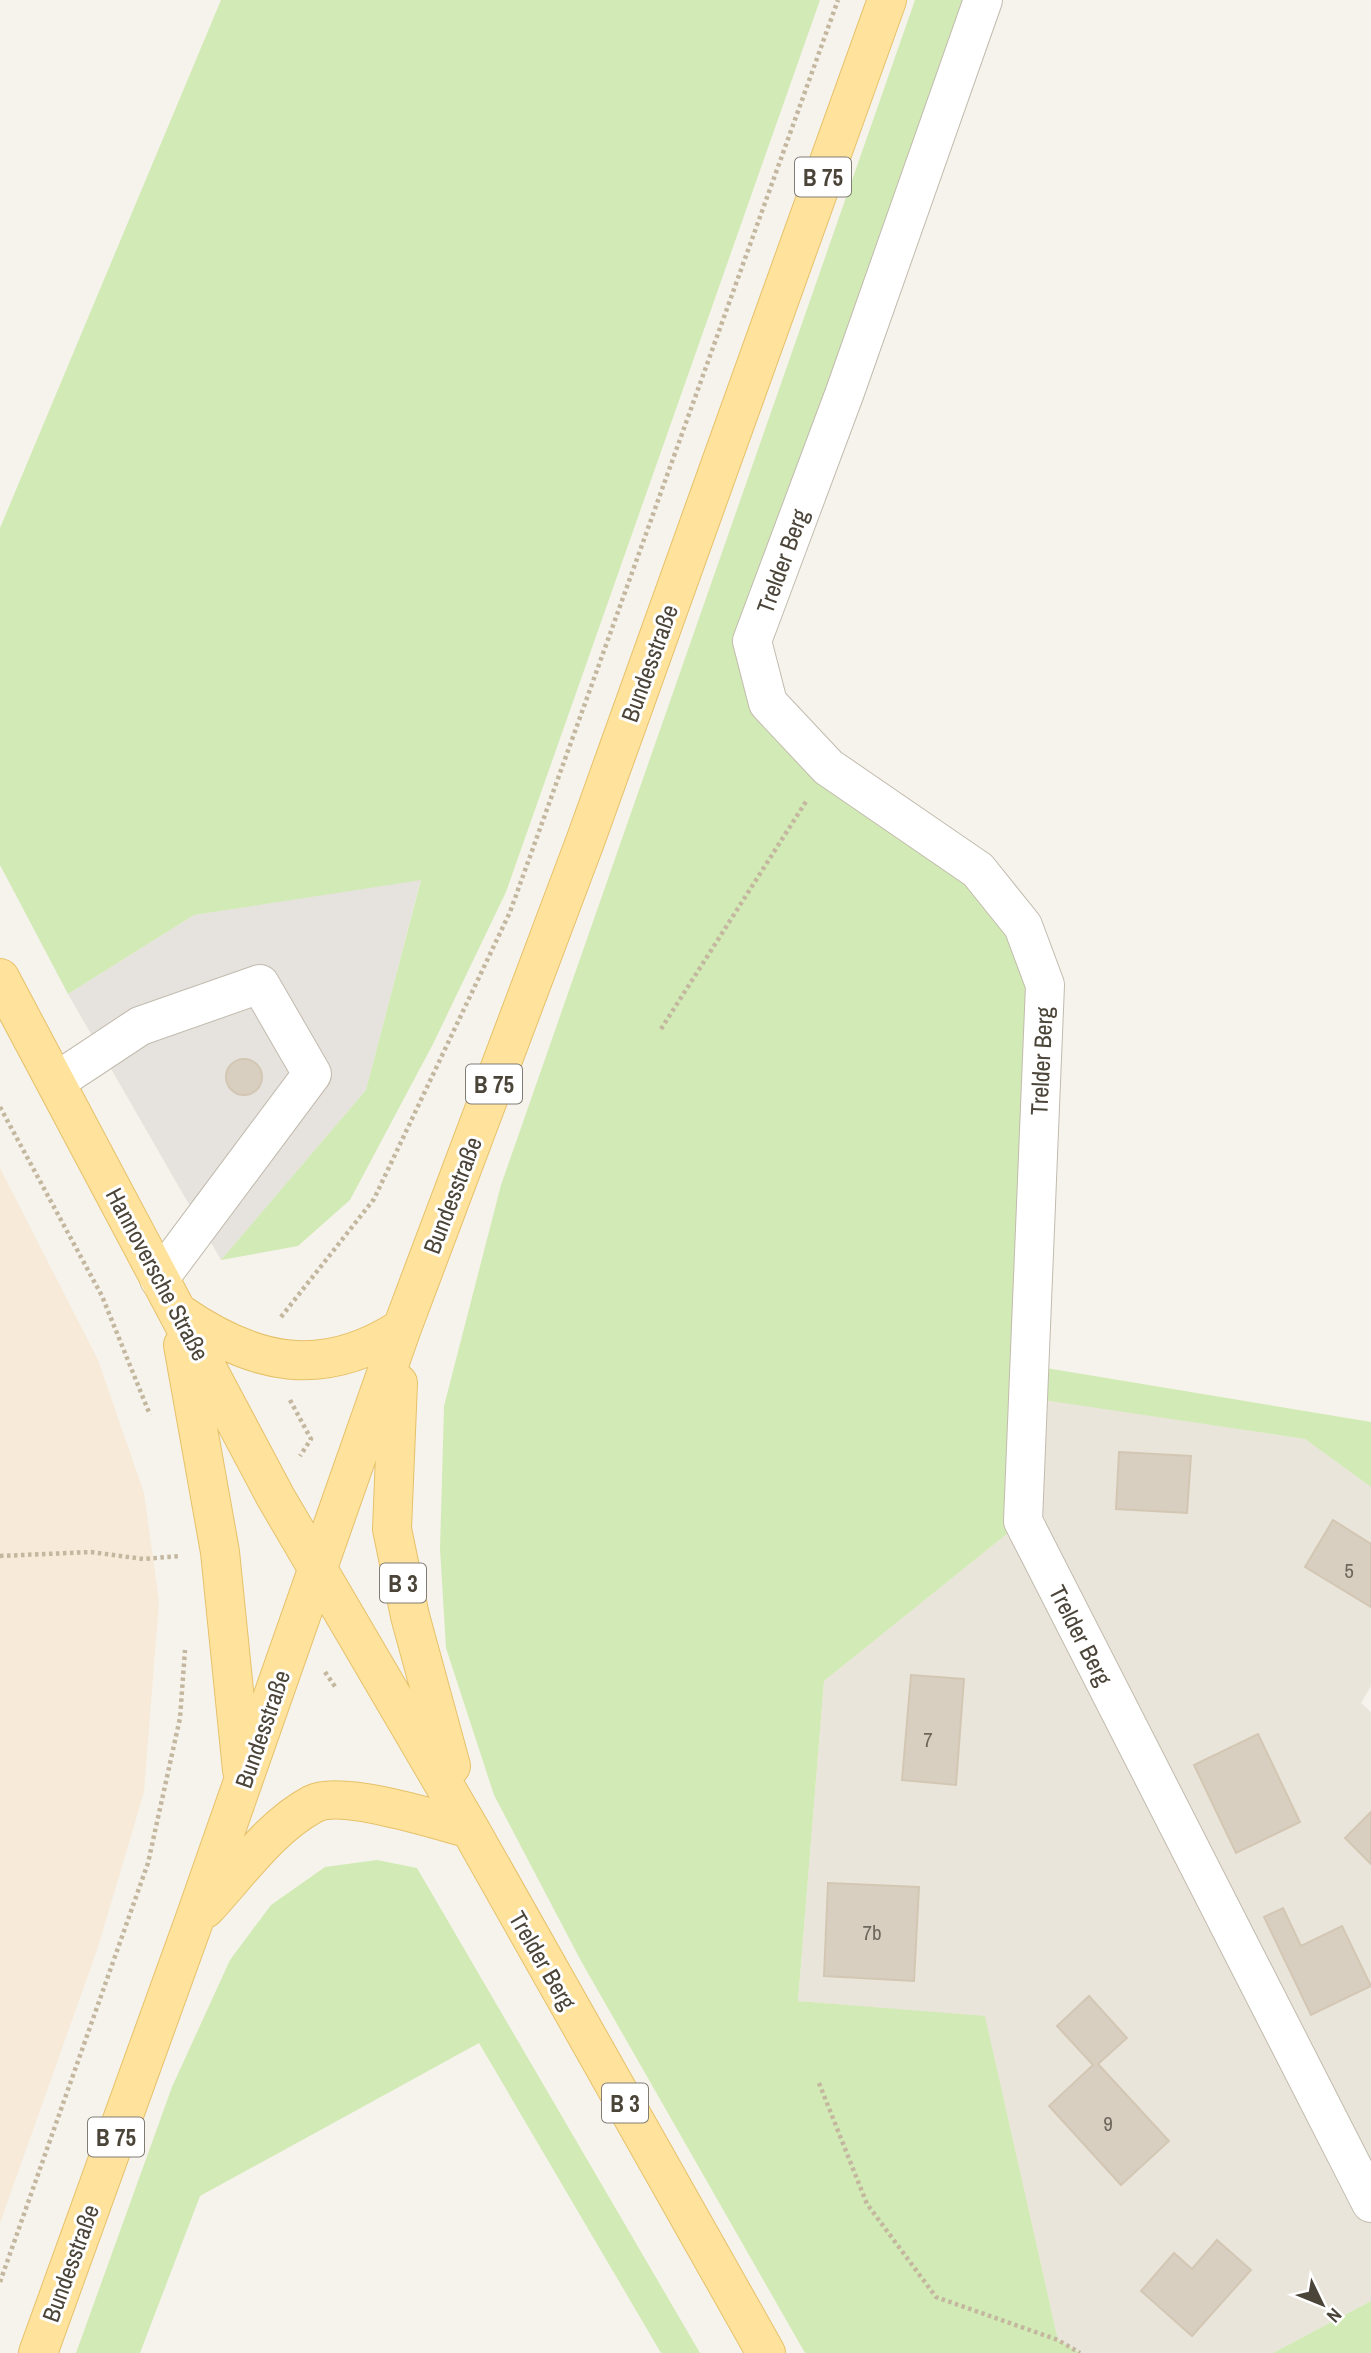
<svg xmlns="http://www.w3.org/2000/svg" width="1371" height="2353" viewBox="0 0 1371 2353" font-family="'Archivo Narrow',sans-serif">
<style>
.residential{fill:#eae5da}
.commercial{fill:#f7ead8}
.industrial{fill:#e6e2dd}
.green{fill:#d2eab5}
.building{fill:#d8cfc1;stroke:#d3c7b4;stroke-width:2}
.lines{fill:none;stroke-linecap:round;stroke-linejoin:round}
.minor-casing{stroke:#c2bbae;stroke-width:40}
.major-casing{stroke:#e6c16a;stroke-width:40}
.path{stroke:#c4b79f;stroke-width:4.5;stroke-dasharray:3.5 3.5;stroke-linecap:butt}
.minor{stroke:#fff;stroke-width:38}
.major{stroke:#ffe39c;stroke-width:38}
.labels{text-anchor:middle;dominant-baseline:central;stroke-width:6;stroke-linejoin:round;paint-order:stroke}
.number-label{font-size:21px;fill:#6e675b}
.shield{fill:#fff;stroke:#817c74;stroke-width:2}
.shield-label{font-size:23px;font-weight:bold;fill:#4b4439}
.street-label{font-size:24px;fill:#4b4439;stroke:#fff}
</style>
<rect width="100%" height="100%" fill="#f6f3ec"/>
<!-- residential -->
<path class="residential" d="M1030,1397L1305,1439L1371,1487V1686L1361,1703L1371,1712V2301L1273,2353H1080L1058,2340L985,2017L798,2001L824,1681L1023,1521Z"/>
<!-- commercial -->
<path class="commercial" d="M0,1168L98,1360L144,1493L159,1601L144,1792L98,1947L0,2223Z"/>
<!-- industrial -->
<path class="industrial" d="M421,879L366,1090L221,1260L68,994L194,915Z"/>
<!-- green -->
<path class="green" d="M221,0H820L506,892L433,1044L350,1200L298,1246L221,1260L366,1090L421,880L194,915L68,994L0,865V528Z
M915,0H983L752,641L768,703L978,870L1045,985L1028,1365L1371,1422V1487L1305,1439L1030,1398L1023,1521L824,1681L798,2001L985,2016L1058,2340L1080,2353H805L581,1961L494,1795L446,1648L440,1549L444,1406L501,1185Z
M377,1860L417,1868L700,2353H661L479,2043L200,2196L140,2353H76L172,2087L230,1960L271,1905L325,1867Z
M1371,2301V2353H1273Z"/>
<!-- building -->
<path class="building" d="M226 1077a18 18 0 1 1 36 0a18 18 0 1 1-36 0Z
M1119,1452L1191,1456L1187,1513L1116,1509Z
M1333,1520L1371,1544V1607L1305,1567Z
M911,1675L964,1679L956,1785L902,1780Z
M1258,1734L1300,1822L1236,1853L1194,1765Z
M1371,1812V1864L1345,1838Z
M828,1883L919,1887L914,1981L824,1976Z
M1283,1908L1301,1946L1342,1926L1371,1986L1311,2015L1264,1917Z
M1089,1996L1127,2038L1098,2064L1169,2141L1121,2185L1049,2106L1093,2065L1057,2026Z
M1217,2240L1251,2270L1192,2336L1141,2291L1174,2253L1192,2269Z"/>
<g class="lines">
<defs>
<path id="minor" d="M983,0L845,392L752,641L768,703L828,767L978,870L1023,926L1045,985L1023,1521L1371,2203
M57,1081L140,1026L260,984L312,1074L159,1279"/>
<path id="major" d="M0,978L275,1496L470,1829L766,2353
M179,1313C254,1365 322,1380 402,1328
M183,1345L220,1552L242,1770
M398,1383L392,1529L410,1616L451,1766
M205,1909C238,1874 270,1827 313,1804C340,1789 439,1820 470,1829
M38,2353L194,1921L402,1328L586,839L887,0"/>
</defs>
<!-- minor casing -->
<use href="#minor" class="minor-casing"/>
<!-- major casing -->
<use href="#major" class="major-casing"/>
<!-- path -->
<path class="path" d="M661,1029L807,800
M0,1107L102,1296L150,1415
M281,1317L374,1199L510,912L838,0
M290,1400L311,1439L300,1456
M0,1556L91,1552L143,1559L180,1556
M325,1672L336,1688
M819,2083L867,2204L936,2297L1058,2340L1080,2353
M0,2282L148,1863L180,1718L185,1650"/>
<!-- minor -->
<use href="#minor" class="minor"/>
<!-- major -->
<use href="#major" class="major"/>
</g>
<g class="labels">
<!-- number labels -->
<g class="number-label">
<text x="1349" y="1570">5</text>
<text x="928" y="1739">7</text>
<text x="872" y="1932">7b</text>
<text x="1108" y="2123">9</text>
</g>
<!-- shield labels -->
<g class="shield">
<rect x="795" y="157.5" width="56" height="39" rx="5"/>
<rect x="466" y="1064.5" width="56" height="39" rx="5"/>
<rect x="380" y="1563.5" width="46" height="39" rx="5"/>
<rect x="602" y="2083.5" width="46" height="39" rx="5"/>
<rect x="88" y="2117.5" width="56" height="39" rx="5"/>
</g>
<g class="shield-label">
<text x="823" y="177">B 75</text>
<text x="494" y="1084">B 75</text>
<text x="403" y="1583">B 3</text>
<text x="625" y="2103">B 3</text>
<text x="116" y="2137">B 75</text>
</g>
<!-- street labels -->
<g class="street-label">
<text transform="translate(782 561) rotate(-70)">Trelder Berg</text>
<text transform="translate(649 663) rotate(-70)">Bundesstraße</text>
<text transform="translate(1041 1061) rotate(-87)">Trelder Berg</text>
<text transform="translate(452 1195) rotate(-69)">Bundesstraße</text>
<text transform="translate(158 1274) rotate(62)">Hannoversche Straße</text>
<text transform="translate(1081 1635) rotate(63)">Trelder Berg</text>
<text transform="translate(262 1729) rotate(-71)">Bundesstraße</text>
<text transform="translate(543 1960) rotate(60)">Trelder Berg</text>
<text transform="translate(70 2263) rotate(-70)">Bundesstraße</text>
</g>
</g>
<!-- north arrow -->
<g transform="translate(1322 2304) rotate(133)" stroke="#ffffff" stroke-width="5" paint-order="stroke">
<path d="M0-5L12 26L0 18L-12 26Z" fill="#4b4439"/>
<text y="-10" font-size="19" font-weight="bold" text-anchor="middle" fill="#4b4439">N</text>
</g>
</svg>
